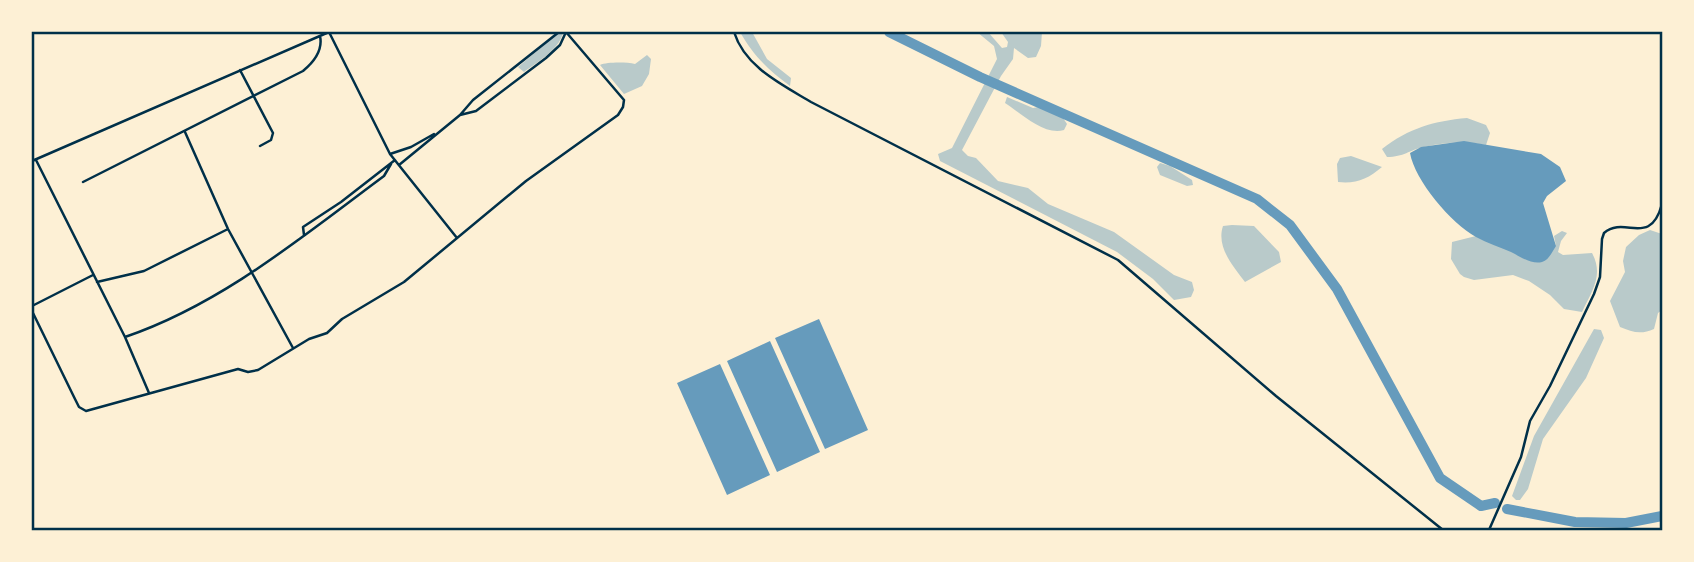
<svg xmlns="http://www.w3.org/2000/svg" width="1694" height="562" viewBox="0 0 1694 562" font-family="'Work Sans',sans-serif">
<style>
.green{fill:#b9caca}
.water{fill:#669bbc}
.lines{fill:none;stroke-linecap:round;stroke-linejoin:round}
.river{stroke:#669bbc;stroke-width:10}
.minor{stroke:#003049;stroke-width:2.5}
.neatline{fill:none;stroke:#003049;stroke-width:2.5}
</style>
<rect width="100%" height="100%" fill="#fdf0d5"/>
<!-- green -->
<path class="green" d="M740,32H752L767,59L791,78L790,86C768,70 753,55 740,32Z
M977,32H988L1002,48L1007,47L1008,42L1001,32H1042L1041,46L1036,57L1028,58L1014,48L1013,59L1001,76L962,150L968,156L976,158L998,181L1028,188L1048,204L1114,232L1174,275L1192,282L1194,290L1191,297L1174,300L1153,279L1117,252L940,161L938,154L952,148L997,59L994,46Z
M558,33H563C558,51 537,62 524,72L518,67Z
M647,55L651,59L649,74L642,86L624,94L600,65C607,62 626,62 635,64Z
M1007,97L1033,108L1039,107L1063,118L1067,124L1064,130C1044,136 1021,113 1005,103Z
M1467,118L1486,125L1490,133L1486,145C1465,141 1445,142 1424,147C1409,150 1404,157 1387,157L1382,149C1409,128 1434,121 1467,118Z
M1351,156L1382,167C1368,179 1356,184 1338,182L1337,164L1340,158Z
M1160,163L1170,166L1192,180L1193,185L1187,186L1160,175L1157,167Z
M1232,225L1254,226L1279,252L1281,262L1245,282C1233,266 1216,247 1223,226Z
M1650,230L1662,234V310L1658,313L1654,329C1641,335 1632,332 1620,327L1610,301L1625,272L1623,261L1626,247L1639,235Z
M1562,231L1567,233L1561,241L1558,252L1563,255L1592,253C1604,275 1592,291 1582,312L1564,309L1550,295L1529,281L1513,275L1474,280L1464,277L1460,274L1451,259L1452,242L1476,236L1498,246H1556L1554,236Z
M1594,329L1601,330L1604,338L1586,378L1543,439L1528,489L1520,500H1516L1512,496L1534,436Z"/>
<!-- water -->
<path class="water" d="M1464,141L1541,154L1560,167L1566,181L1547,196L1543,203L1556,246C1552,252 1549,260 1542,262C1532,265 1519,256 1511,252C1500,247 1487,243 1476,237C1451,223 1415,181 1410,153L1421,147Z
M819,319L868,430L825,449L775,338Z
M770,341L820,452L777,472L727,361Z
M720,364L770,475L727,495L677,383Z"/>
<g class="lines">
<!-- river -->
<path class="river" d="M889,32L980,77L1257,199L1290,225L1337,289L1440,478L1481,506L1495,503
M1507,509L1575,522L1626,523L1662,516"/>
<!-- minor -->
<path class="minor" d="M329,32L390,154L457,238
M734,32C745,67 781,84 811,102L1118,260L1276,396L1443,530
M240,70L273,133L271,140L260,146
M460,115L476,111L546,58L560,45L566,32
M185,132L228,229L293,348
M390,154L411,147L434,134
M36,160L125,337L149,393
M32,161L329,32
M399,165L460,115L473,100L559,32
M83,182L303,71C314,62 323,50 320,36
M304,235L303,227L341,202L395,160
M97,282L144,271L228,229
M32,306L93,275
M32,311L74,397L79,407L86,411L238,369L248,372L258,370L309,339L327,333L342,319L404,282L526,181L618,115L623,107L624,100L566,32
M125,337C222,304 303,236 384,176L391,164
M1489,530L1521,457L1530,421L1550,386L1594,294L1600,277L1602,239L1604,233C1625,215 1650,248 1662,204"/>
</g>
<!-- border -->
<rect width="1694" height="562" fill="none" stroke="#fdf0d5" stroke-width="66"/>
<rect x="33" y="33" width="1628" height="496" class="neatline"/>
</svg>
